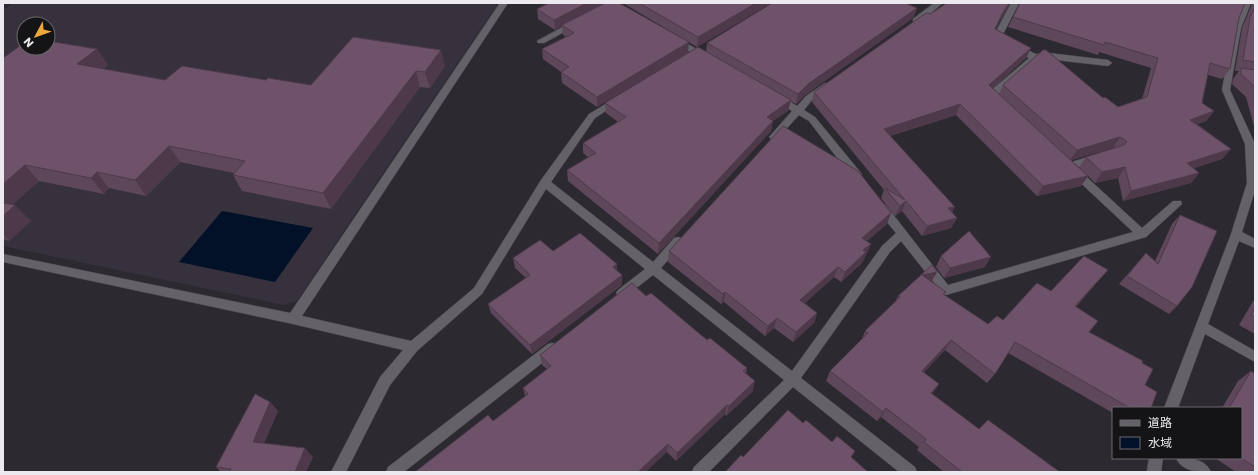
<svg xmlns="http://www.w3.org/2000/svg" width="1258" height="475" viewBox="0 0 1258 475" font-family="Poppins,'Noto Sans JP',sans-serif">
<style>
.built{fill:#37313d;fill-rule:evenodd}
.water{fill:#021127}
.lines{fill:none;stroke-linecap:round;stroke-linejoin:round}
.minor-casing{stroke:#49464c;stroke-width:1}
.minor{fill:#656169;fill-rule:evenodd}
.wall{fill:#5f475b;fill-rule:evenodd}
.shaded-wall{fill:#4d394a}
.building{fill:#6e526a;stroke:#4d394a}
</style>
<rect width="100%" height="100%" fill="#2c2930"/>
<!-- built -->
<path class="built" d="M13,3H498L297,301L284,305L3,246V10ZM24,24H48V48H24Z"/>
<!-- water -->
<path class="water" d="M222,211L313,228L275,282L179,262Z"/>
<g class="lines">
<defs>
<path id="minor" d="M500,3H508L302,316L411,341L474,288L541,180L589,114L617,97L622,100L620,102L595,118L551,182L653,262L674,238L678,237L682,238L684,241L682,244L661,268L792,371L882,246L896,233L877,210L876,207L877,204H885L948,285L1133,232L1070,173L1069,171L1070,169L1065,168L1064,166L1065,164L1097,154L1101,155L1102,157L1101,159L1075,168L1078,169L1142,228L1173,201H1181L1182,204L1146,237L946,295L942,293L901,241L890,252L801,378L915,467L917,472H899L793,387L709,472H692L694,467L784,380L653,275L626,296L622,298L618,296L616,293L618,290L645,269L546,189L482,294L417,351L390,385L346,472H331L380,377L403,350L293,324L3,262V254L290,313Z
M934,3H943L919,23H913V19Z
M1011,3H1019L1001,38L1036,54L1049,53L1108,60L1112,63L1108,66L1038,58L997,95L1003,101L1001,103H995L986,95L988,93L1029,58L992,39Z
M1243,3H1251L1241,28L1230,90L1255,144V190L1242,232L1255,239V248L1239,241L1208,324L1255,351V362L1205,334L1178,408H1164L1231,234L1247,183L1245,144L1222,90L1233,28Z
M572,22H575L579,24L544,43H538L537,41Z
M672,38H678L710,57L706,60L703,59L672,42L671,40Z
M825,83L828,84L829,86L828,88L812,100L804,110L815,117L861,173L862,176L861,179H853L809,121L799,115L777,139H771L769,137L792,111L773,99L771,97L773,95H779L797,106L806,96Z
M552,343L556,344L558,348L556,352L404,472H386L388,467L548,344Z
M1149,458H1163L1161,472H1147Z
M1176,458C1189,458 1205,458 1211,472C1198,472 1182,472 1176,458Z"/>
</defs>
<!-- minor casing -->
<use href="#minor" class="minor-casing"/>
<!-- minor -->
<use href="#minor" class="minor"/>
</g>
<!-- wall -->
<path class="wall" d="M623,3H771L697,47Z
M1010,3L998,24L995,29L1031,48L1026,58L993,88L999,94L1003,85L1103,98L1118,107L1142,99L1151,68L1099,52L1098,55L1008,27L1020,3L1239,18L1230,69L1222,79L1208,75L1202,103L1214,111L1206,121L1197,124L1231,149L1222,159L1194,168L1199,173L1191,183L1123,201L1118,178L1095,183L1088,176L1081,186L1037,196L956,115L890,136L957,218L951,228L922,236L902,211L895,216L881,198L884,190L812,102L814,92L930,14ZM1113,148H1114L1086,157L1079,167L1071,160Z
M1252,3H1255V130L1246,97L1232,84L1233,79L1239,71H1235L1242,28L1252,4Z
M917,8L913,18L805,95L796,104L790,101L788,111L773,121L771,131L658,254L568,181L567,170L588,157L583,153V143L618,122L606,113L605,103L706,52L707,43Z
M537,9L688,53L597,107L562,83L561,72L543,59L542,49L566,37L563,35L562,26L555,30L538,19Z
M3,58L108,65L103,69L165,80H266L311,85L445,66L430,88L420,87L331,209L242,191L233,175L234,173L180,162L146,196L109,188L104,194L39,181L12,205L31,221L9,241L3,239Z
M891,213L887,224L867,241L871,244L862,263L841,282L834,277L805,303L817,313L814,323L793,342L774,328L765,336L724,302L721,304L668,262L669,251Z
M1180,215L1177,306L1169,314L1119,284L1146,253L1155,261L1172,224Z
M553,251L617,271L622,275V285L532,354L491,313L488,304L526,278L515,268L513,258Z
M941,256L985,267L944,278L936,267Z
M937,272L931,282L944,295L988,324L1003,320L1051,291L1099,280L1076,307L1089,332L1142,363L1145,385L1151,408H1113V413L1008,353L995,374L987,383L945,350L923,373L932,394L979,429L1060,472H944L917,450L919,447L881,417L877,421L826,381L830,371L861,341L865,331L895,302L898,296Z
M646,296L747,368L746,373L753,391L726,416L725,414L676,461L667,452L493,421L525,396L523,388L547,369L542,365L540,355Z
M1255,298V334L1239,325Z
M1251,371L1255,374V472H1236L1215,458H1241V408H1222L1238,381Z
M270,402L278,411L264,443L313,457L306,472H221L216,467Z"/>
<!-- shaded-wall -->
<path class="shaded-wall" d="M587,3H606L562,25V26L555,30L554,20Z
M756,3H771L697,47L698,37Z
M1009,3H1010L998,24L1002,14Z
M917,8L913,18L805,95L796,104L798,94L808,84Z
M689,42L688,53L597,107V97Z
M1031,48L1026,58L984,95L989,85Z
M97,49L108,65L88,80L77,64Z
M441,50L445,66L430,88L425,72Z
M416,71L420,87L331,209L323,193Z
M791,100L788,111L773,121L771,131L658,254L659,243L767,117Z
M960,104L956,115L880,139L884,129Z
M1214,111L1206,121L1182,130L1190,120Z
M1120,137L1113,148L1070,160L1077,150Z
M169,146L180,162L146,196L135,180Z
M1231,149L1222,159L1179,173L1187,163Z
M25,165L39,181L3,213V184Z
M1125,167L1118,178L1095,183L1102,172Z
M97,172L109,188L104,194L91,178Z
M1199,173L1191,183L1123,201L1131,191Z
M1088,176L1081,186L1037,196L1043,186Z
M906,201L902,211L895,216L900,206Z
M15,205L31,221L9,241L3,234V216Z
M955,207L950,217L948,208Z
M891,213L887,224L858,249L862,238Z
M957,218L951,228L922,236L927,226Z
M871,244L862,263L841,282L845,272L863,250Z
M991,257L985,267L944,278L950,268Z
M617,264V273L613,267Z
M838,267L834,277L797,310L800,300Z
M1108,270L1099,280L1067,316L1075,306Z
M937,272L931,282L922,275Z
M622,275V285L532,354L530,345Z
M725,292L724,302L721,304L723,294Z
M817,313L814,323L793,342L796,332Z
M777,318L774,328L765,336L768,326Z
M951,340L945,350L916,381L922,371Z
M755,381L753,391L726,416L729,406Z
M939,384L933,393L925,402L931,393Z
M270,402L278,411L261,450L253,442Z
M727,405L725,414L676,461L677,453Z
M886,408L881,417L877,421L883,412Z
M668,444L667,452L646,472H638Z
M305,448L313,457L306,472H295Z"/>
<!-- building -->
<path class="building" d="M549,3H587L554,20L537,9Z
M605,3H619L689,42L597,97L561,72L569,67L542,49L574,33L562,25Z
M639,3H756L698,37Z
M772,3H905L917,8L808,84L798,94L707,43Z
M947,3H1009L1002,14L995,29L1031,48L989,85L1088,176L1043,186L960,104L884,129L955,207L948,208L957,218L927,226L906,201L900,206L885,188L905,200L814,92L926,13L930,14Z
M1020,3H1245L1239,18L1230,69L1210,63L1202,103L1214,111L1190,120L1231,149L1187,163L1199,173L1131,191L1125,167L1102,172L1086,157L1124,145L1127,142L1124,139L1120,137L1077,150L1003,85L1043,50H1046L1103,98L1105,97L1118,107L1147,97L1158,58L1105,42L1104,45L1013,17Z
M1255,6V62L1243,60L1250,18Z
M353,37L441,50L425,72L416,71L323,193L233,175L245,161L169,146L135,180L97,172L91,178L25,165L3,184V58L24,43V48H48V41L97,49L77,64L165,80L182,66L266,80L268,78L311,85Z
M698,47L791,100L767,117L773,121L659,243L567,170L596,153L583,143L626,117L605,103Z
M1241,68L1255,70V88V87L1241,74Z
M783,126L858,171L891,213L862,238L871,244L863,250L866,252L845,272L838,267L800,300L817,313L796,332L777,318L768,326L725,292L723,294L669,251Z
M3,203L15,205L3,216Z
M1180,215L1217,231L1192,287L1177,306L1127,276L1146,253L1158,264Z
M969,231L991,257L950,268L941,256Z
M580,233L617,264L613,267L622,275L530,345L488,304L530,275L513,258L540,240L553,251Z
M1084,256L1108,270L1075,306L1098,321L1089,332L1143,361L1142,363L1153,369L1145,385L1157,392L1151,408H1130L1015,342L995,374L951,340L922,371L939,384L931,393L979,429L988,420L1060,472H962L924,442L926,439L886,408L883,412L830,371L868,333L865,331L900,297L898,296L932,265L937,272L922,275L946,292L943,294L988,324L997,316L1003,320L1037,283L1051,291Z
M632,283L646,296L651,293L707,340L710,338L747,368L743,371L755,381L729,406L727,405L677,453L668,444L638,472H415L488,415L493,421L528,394L523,388L551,366L540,355Z
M1255,307V317L1251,315Z
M1251,371L1255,374V467L1241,458V408H1229Z
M255,394L270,402L253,442L305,448L295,472H229L231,469L216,467Z
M788,410L803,423L806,420L832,442L837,436L855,451L851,457L868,472H725L741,455L743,457Z"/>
<!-- border -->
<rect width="1258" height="475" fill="none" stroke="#eceaef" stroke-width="8"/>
<!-- legend -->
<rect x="1112" y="407" width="130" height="52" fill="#141316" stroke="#6a696d"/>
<rect x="1120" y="420" width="20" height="6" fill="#656169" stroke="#6a696d"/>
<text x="1148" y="427" font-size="12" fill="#eceaef">道路</text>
<rect x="1120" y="437" width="20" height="12" fill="#021127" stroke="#6a696d"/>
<text x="1148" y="447" font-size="12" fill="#eceaef">水域</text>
<!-- north arrow -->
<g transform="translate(36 36) rotate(229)"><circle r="19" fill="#141316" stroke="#6a696d"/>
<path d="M0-3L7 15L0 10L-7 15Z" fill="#eda83c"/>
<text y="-6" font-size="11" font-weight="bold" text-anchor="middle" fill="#eceaef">N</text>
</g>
</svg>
